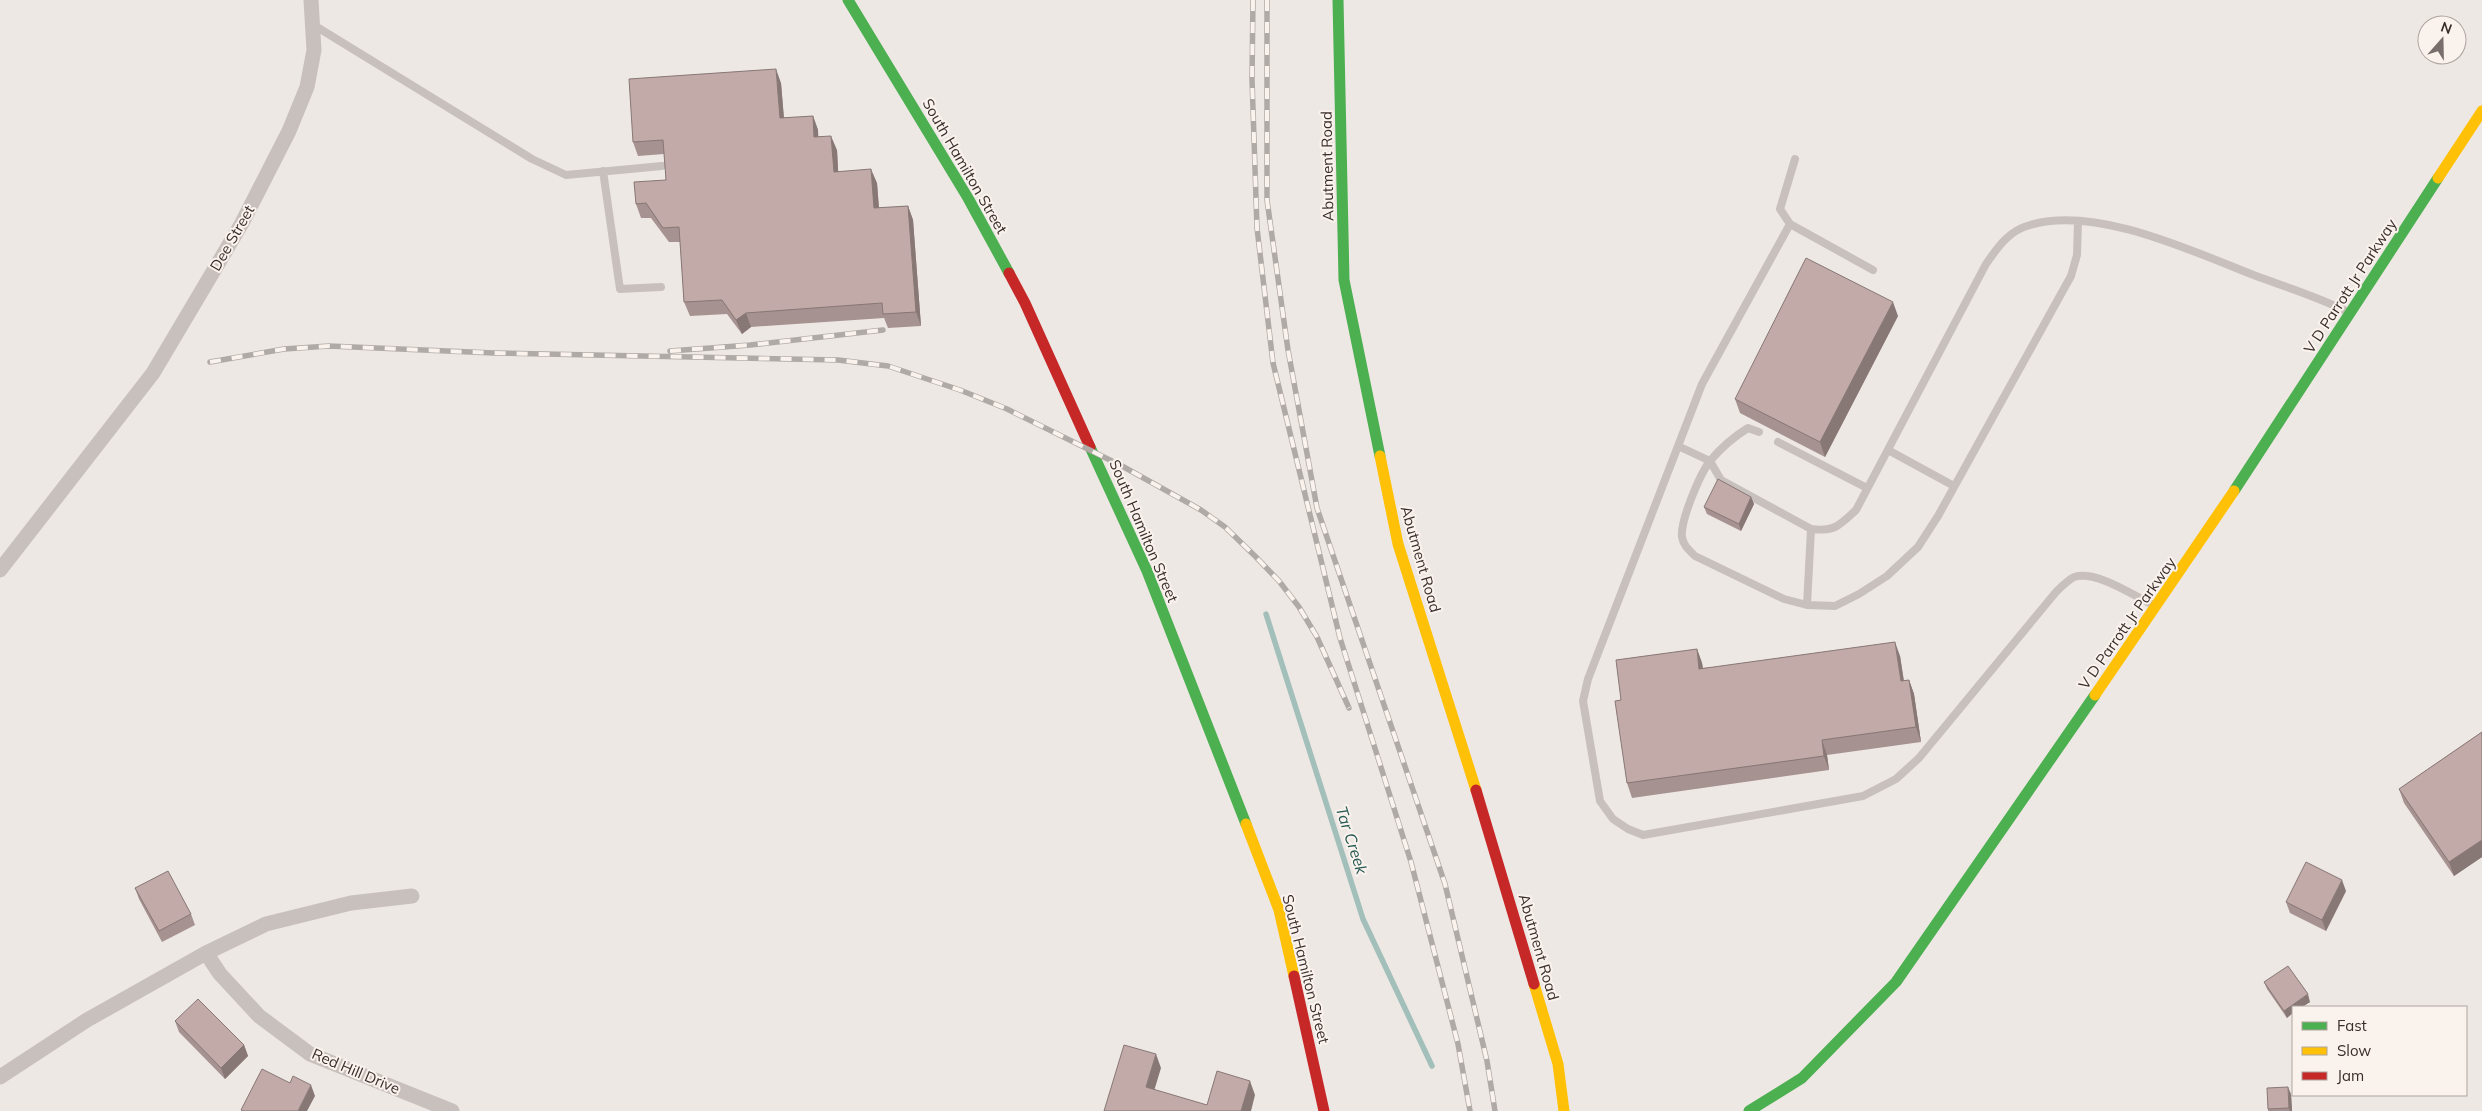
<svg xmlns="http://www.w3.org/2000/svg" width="2482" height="1111" viewBox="0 0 2482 1111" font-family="Mulish,sans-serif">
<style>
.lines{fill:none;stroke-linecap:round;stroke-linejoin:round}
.stream{stroke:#a2bfba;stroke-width:5.5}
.lane{stroke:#c8c0bd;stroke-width:8}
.street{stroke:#c8c0bd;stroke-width:15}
.fast{stroke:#4caf50;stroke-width:11}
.slow{stroke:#ffc107;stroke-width:11}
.jam{stroke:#c62828;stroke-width:11}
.rail-casing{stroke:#b0aaa7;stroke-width:5.5}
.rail{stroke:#faf2ed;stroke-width:4;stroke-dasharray:11;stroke-linecap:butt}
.wall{fill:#a69290}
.shaded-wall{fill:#877775}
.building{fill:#c1aaa7;stroke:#877775}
.labels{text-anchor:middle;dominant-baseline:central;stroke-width:4;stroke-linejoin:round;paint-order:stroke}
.street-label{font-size:15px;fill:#392d2b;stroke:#faf2ed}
.water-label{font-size:16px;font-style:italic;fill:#235853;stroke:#faf2ed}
</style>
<rect width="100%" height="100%" fill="#eee8e5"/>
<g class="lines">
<!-- stream -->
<path class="stream" d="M1266,614L1363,919L1432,1066"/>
<!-- lane -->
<path class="lane" d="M312,24L532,159L566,175L662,166
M1795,159L1780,209L1790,224L1873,270
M603,171L620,289L661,287
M1790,224L1702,384L1588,679L1583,701L1600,801L1613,819L1628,829L1643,835L1863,796L1896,779L1919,758L2056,592C2061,587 2068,580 2074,577C2097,570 2134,596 2155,606
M1759,432L1748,428C1735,436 1720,449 1710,461C1700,474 1680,521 1682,537C1683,545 1689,550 1695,556L1784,599L1807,605L1835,606L1859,594L1887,576L1918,547L1938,516L2071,276L2077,255L2078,221
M1778,442L1867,488
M1678,446L1710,461L1721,480L1811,529L1807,605
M1888,450L1954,486
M1811,529C1835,532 1840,525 1856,510L1986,264C1998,247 2008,231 2030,225C2096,205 2194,252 2256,276C2286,287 2319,297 2348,312"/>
<!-- street -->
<path class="street" d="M0,570L153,373L242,223L289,131L307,87L314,50L311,0
M206,953L220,974L259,1016L310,1054L452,1111
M0,1077L87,1020L206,953L266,924L351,903L412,896"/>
<!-- fast -->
<path class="fast" d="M848,0L968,198L1009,273
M1338,0L1344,280L1380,456
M1090,447L1147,571L1246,824
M2234,491L2438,178
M1749,1111L1802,1078L1896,982L2095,695"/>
<!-- slow -->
<path class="slow" d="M2438,178L2482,111
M1380,456L1398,544L1476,790
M2095,695L2234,491
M1246,824L1279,910L1294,976
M1534,984L1558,1064L1564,1111"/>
<!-- jam -->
<path class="jam" d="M1009,273L1025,303L1090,447
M1476,790L1534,984
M1294,976L1324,1111"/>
<defs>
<path id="rail" d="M1253,0L1252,79L1257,228L1273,363L1340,638L1411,862L1458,1044L1470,1111
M1267,0V200L1288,350L1317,508L1445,884L1487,1061L1495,1111
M670,351L750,345L883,330
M210,362L284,349L329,346L494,353L838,360L888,366L960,390L1007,409L1122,466L1201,510L1225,527L1256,557L1279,581L1299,607L1317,637L1349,708"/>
</defs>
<!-- rail casing -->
<use href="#rail" class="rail-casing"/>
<!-- rail -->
<use href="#rail" class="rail"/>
</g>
<!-- wall -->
<path class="wall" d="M781,83L784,118L813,116L818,130V137L837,150L838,171L877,183L879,208L908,206L913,220L921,326L888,328L884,318L751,327L742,334L727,314L690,316L684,302L680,242H669L651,218H641L636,204L666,180L664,154L638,156L633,142Z
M1898,316L1825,457L1740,413L1735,399Z
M1751,497L1754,504L1741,531L1707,514L1704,507Z
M1697,649L1702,663L1703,668L1900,656L1904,681L1909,680L1914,694L1921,742L1827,755L1829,770L1632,798L1627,783L1621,700Z
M2482,732V857L2454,876L2404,803L2399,789Z
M135,888L191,914L195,925L162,942L139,899Z
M2346,891L2326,931L2290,913L2286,902Z
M2264,982L2310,1002L2302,1007H2293L2287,1018L2267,989Z
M175,1021L244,1045L248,1056L225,1079L179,1032Z
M2291,1094L2292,1111H2268V1109Z"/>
<!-- shaded-wall -->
<path class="shaded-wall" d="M776,69L781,83L785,132L780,118Z
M813,116L818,130L819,151L814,137Z
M831,136L837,150L839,186L834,172Z
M871,169L877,183L880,223L874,208Z
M908,206L913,220L921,326L916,312Z
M1893,302L1898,316L1825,457L1820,442Z
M746,313L751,327L742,334L736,320Z
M1751,497L1754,504L1741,531L1739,524Z
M1895,642L1900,656L1906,696L1901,681Z
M1697,649L1702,663L1705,683L1699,669Z
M1909,680L1914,694L1921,742L1916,727Z
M1822,740L1827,755L1829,770L1824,756Z
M2482,840V857L2454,876L2449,862Z
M2342,880L2346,891L2326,931L2322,920Z
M2308,994L2310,1002L2302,1007H2293V1013L2287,1018L2284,1011Z
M244,1045L248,1056L225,1079L221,1068Z
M1156,1054L1161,1068L1151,1101L1146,1087Z
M1250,1081L1255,1095L1251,1111H1241Z
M311,1085L315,1096L307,1111H298Z
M2288,1087L2291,1094L2292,1111H2290L2289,1108Z"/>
<!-- building -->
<path class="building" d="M776,69L780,118L813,116L814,137L831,136L834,172L871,169L874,208L908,206L916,312L883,314L882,303L746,313L736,320L722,300L684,302L679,227L663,228L646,203L636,204L634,182L666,180L663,140L633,142L629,79Z
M1806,258L1893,302L1820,442L1735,399Z
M1718,479L1751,497L1739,524L1704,507Z
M1895,642L1901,681L1909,680L1916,727L1822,740L1824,756L1627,783L1615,701L1621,700L1616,660L1697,649L1699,669Z
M2482,732V840L2449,862L2399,789Z
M2306,862L2342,880L2322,920L2286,902Z
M168,871L191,914L159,931L135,888Z
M2288,966L2308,994L2284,1011L2264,982Z
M198,999L244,1045L221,1068L175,1021Z
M1124,1045L1156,1054L1146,1087L1207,1105L1217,1071L1250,1081L1241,1111H1104Z
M262,1069L290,1083L293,1076L311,1085L298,1111H243L241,1110Z
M2288,1087L2289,1108L2268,1109L2267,1088Z"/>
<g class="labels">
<!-- street labels -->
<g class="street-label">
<text transform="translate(965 166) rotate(60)">South Hamilton Street</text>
<text transform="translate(1327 166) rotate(-91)">Abutment Road</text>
<text transform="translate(232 238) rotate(-60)">Dee Street</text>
<text transform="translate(2350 286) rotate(-57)">V D Parrott Jr Parkway</text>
<text transform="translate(1144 531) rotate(67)">South Hamilton Street</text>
<text transform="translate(1421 559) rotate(74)">Abutment Road</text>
<text transform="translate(2127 623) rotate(-55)">V D Parrott Jr Parkway</text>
<text transform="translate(1539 947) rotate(74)">Abutment Road</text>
<text transform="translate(1306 969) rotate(76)">South Hamilton Street</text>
<text transform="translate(356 1071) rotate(23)">Red Hill Drive</text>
</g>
<!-- water labels -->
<g class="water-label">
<text transform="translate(1352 840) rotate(72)">Tar Creek</text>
</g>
</g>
<!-- legend -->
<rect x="2292" y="1006" width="175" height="90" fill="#faf2ed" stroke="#ada39f"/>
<rect x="2302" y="1022" width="25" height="8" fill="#4caf50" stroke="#ada39f"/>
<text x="2337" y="1031" font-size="15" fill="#392d2b">Fast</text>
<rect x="2302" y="1047" width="25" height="8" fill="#ffc107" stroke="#ada39f"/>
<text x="2337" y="1056" font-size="15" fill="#392d2b">Slow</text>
<rect x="2302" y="1072" width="25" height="8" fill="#c62828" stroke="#ada39f"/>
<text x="2337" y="1081" font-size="15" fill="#392d2b">Jam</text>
<!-- north arrow -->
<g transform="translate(2442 40) rotate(20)"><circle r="24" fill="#faf2ed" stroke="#ada39f"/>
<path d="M0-4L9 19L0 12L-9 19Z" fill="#786e6c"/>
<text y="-8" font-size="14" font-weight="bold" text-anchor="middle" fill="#392d2b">N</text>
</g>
</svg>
